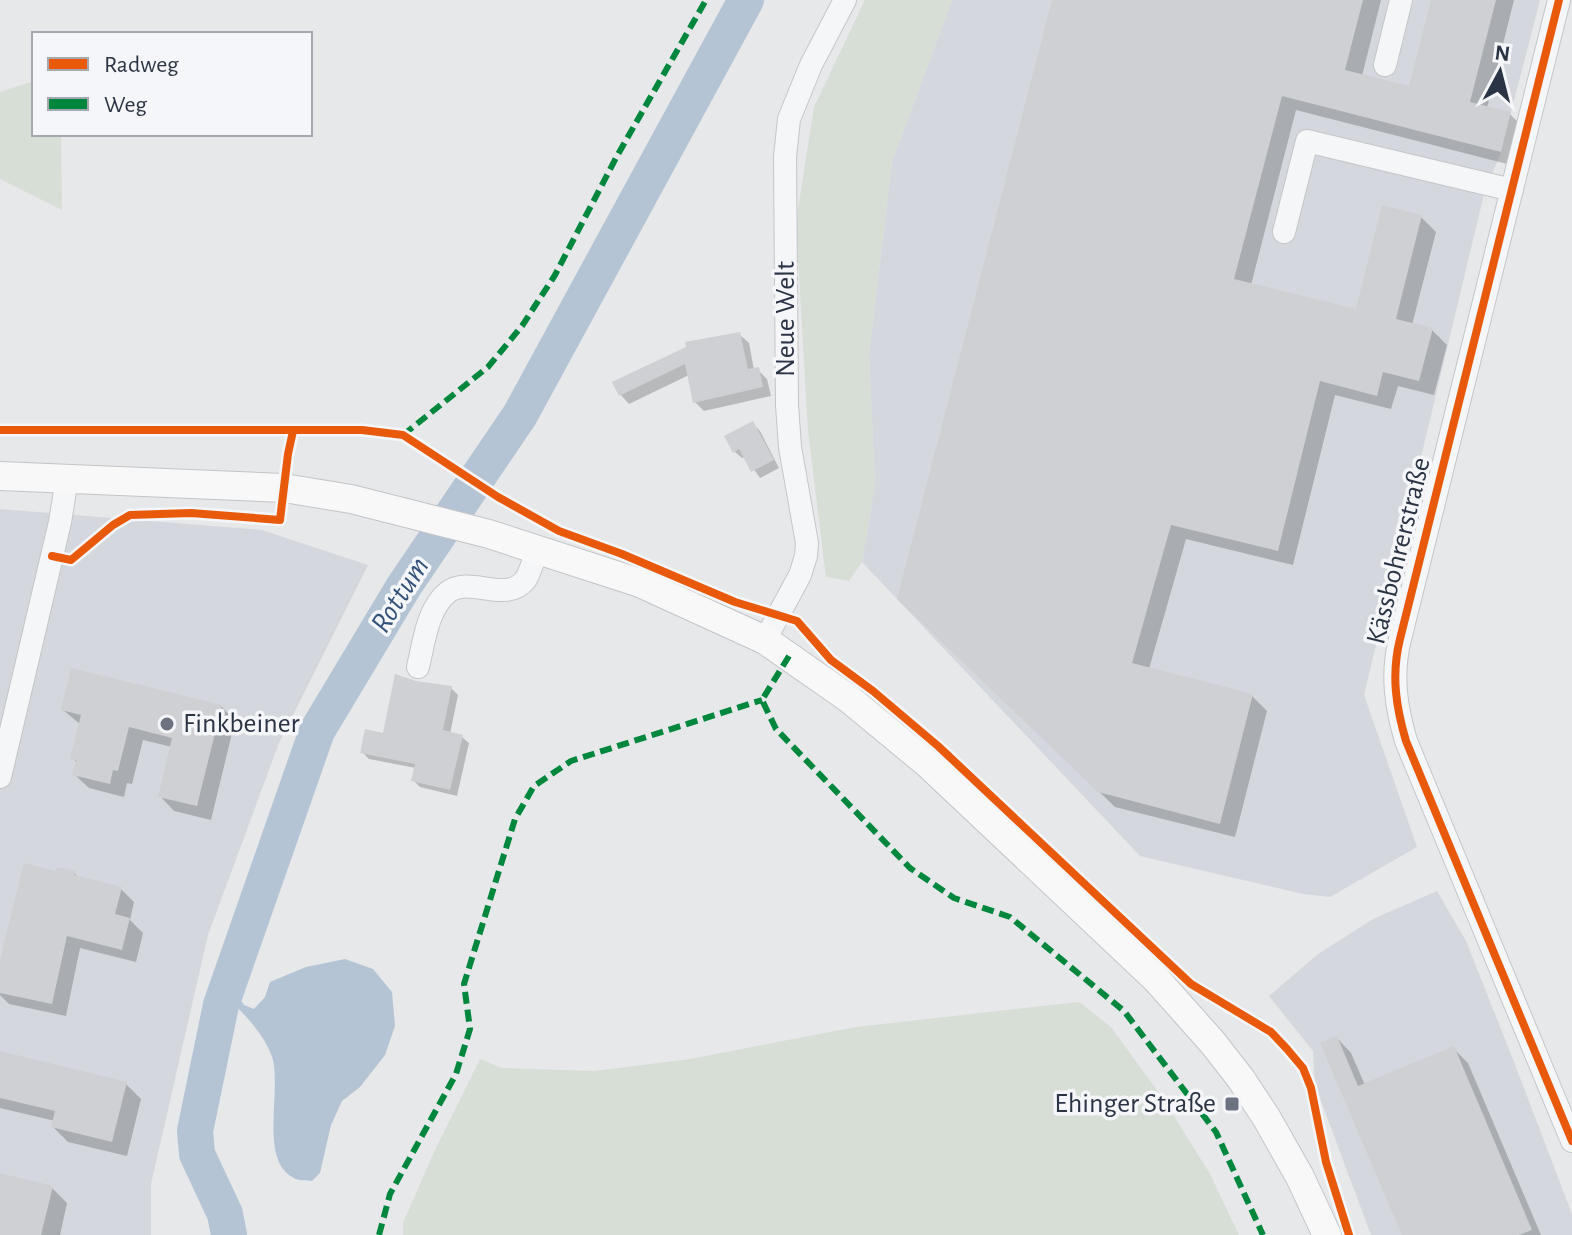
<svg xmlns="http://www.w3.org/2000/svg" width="1572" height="1235" viewBox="0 0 1572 1235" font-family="'Alegreya Sans',sans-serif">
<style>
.built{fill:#d4d7dd}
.green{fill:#d6ded6}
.water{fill:#b4c4d5}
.shadow{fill:#0003}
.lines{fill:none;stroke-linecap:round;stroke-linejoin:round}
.river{stroke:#b4c4d5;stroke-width:36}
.building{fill:#ced0d3}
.minor-casing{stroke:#c4c6c8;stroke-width:24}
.major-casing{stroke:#c2c5c8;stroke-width:30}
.minor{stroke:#f5f6f7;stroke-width:22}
.major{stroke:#f8f8f8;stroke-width:28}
.quiet{stroke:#00873e;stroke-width:6;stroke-dasharray:12 6;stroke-linecap:butt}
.cycleway-casing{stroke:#f4f6f9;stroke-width:13}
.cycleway{stroke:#e8590c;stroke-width:8}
.poi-dot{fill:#6c737f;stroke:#f4f6f9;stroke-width:3}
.labels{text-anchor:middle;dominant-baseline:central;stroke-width:7;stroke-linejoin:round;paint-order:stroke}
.street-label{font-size:28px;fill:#2b3445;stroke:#f4f6f9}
.poi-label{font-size:28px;fill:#2b3445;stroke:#f4f6f9;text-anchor:start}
.water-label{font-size:30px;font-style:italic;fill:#34527a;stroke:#f4f6f9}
</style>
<rect width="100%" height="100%" fill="#e6e8ea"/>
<!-- built -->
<path class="built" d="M952,0H1540L1500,155L1485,190L1364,695L1417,847L1330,897L1303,894L1140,856L862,562L875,484L869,354L892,162Z
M0,509L262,530L368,565L279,743L208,935L151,1184V1235H0Z
M1437,891L1466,941L1514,1062L1572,1214V1235H1371L1315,1085L1313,1051L1269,996L1318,954L1375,918Z"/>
<!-- green -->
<path class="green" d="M865,0H952L892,162L869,354L875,484L862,562L849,581L826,577L808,431L796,222L814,107Z
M34,81V134H61L62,210L0,179V92Z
M1079,1002L1111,1027L1164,1100L1210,1174L1239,1235H403V1223L434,1152L480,1059L502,1068L594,1071L690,1059L856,1027Z"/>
<!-- water -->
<path class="water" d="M345,959L373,969L392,992L395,1026L385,1055L360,1087L342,1101L331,1125L320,1173L312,1181C307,1180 298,1181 294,1178C257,1160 284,1085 271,1054C262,1031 242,1012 225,995L229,983L244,1005L254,1009L265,997L270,982L306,967Z"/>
<!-- shadow -->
<path class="shadow" d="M1054,0H1381L1362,76L1411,89L1433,0H1514L1487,108L1510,114L1525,129L1515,166L1296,110L1251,285L1358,312L1421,217L1436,232L1412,325L1432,330L1447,345L1434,395L1398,386L1391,409L1335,395L1293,565L1186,539L1149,669L1252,696L1267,711L1235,837L1115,807L915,614Z
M739,334L749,343L754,370H758L767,379L771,396L704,411L695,402L689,375L629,404L620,394Z
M753,424L760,431L779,468L760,478L745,457L742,458L734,451Z
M415,683L451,688L458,695L450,734L462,737L469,743L457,796L420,787L413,780L416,768L369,759L362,752L385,735Z
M221,706L235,721L211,820L174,811L160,796L172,747L143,740L132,784L127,783L124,797L89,788L74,774L77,763L73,758L81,725L63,710Z
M74,873L80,879L121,889L134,902L130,920L143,933L136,962L80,948L66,1016L9,1004L0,995V972L57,874Z
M1337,1038L1351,1053L1365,1085L1453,1048L1468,1063L1541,1235H1404Z
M0,1053L126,1084L141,1099L127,1156L68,1142L53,1127L55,1121L0,1108Z
M0,1175L52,1188L67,1203L60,1235H0Z"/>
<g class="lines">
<!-- river -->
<path class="river" d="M229,1235L225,1214L197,1154L195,1131L221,1005L317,731L404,586L520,415L746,0"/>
</g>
<!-- building -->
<path class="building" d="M1052,0H1363L1345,70L1409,86L1431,0H1496L1470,102L1511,112L1501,152L1282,96L1234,279L1356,309L1382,205L1422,215L1396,319L1433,328L1419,381L1383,372L1377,396L1320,381L1278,551L1171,525L1132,663L1253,694L1220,824L1098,792L897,599Z
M740,332L748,369L759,367L763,387L693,403L685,364L619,396L612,382L686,347L685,342Z
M753,421L774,460L751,472L739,449L733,453L724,436Z
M71,668L222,705L197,806L158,797L172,738L129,727L118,771L113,770L110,784L72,775L76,760L70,759L81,715L61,710Z
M395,674L416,681L452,686L443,730L463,735L450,790L411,781L415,764L360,753L365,729L383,733Z
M24,863L56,871L57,867L75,871L74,875L122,887L115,914L130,918L122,950L67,936L52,1004L0,993V960Z
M1337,1036L1358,1086L1454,1046L1532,1230L1519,1235H1402L1320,1043Z
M0,1051L127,1082L112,1142L51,1127L55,1111L0,1098Z
M0,1173L53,1186L41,1235H0Z"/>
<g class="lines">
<defs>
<path id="minor" d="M1559,0L1400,639C1391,675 1396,707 1406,741L1572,1141
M1385,65L1401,0
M1284,232L1307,141L1512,190
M765,640L800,575L806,556L807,543L790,447L787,405L785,157L789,119L811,65L845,0
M418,667C424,642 427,609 448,592C471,575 506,605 526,579C531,570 534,559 537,549
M0,777L60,522L67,479"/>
<path id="major" d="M0,476L284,488L351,499L489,534L640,583L765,640L848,698L928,764L1156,979L1213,1043L1241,1079L1266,1117L1300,1177L1327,1235"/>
</defs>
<!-- minor casing -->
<use href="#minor" class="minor-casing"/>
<!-- major casing -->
<use href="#major" class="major-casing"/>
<!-- minor -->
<use href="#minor" class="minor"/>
<!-- major -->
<use href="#major" class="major"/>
<!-- quiet -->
<path class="quiet" d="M403,435L488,367L522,326L555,275L617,156L706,0
M789,656L762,700L776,729L910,868L954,898L1010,917L1124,1011L1216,1132L1263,1235
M379,1235L390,1194L456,1074L470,1029L464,984L515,819L534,786L571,761L762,700"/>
<defs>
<path id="cycleway" d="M1559,0L1400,639C1391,675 1396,707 1406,741L1572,1141
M0,430H362L403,435L498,497L559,531L622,554L735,602L797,621L831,660L873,691L938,746L1191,984L1271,1032L1287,1049L1303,1068L1311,1088L1326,1162L1349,1235
M52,556L71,560L113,525L130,515L191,513L280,520L288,454L293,431"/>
</defs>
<!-- cycleway casing -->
<use href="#cycleway" class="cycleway-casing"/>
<!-- cycleway -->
<use href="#cycleway" class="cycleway"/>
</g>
<!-- markers -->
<g class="poi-dot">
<circle cx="167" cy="724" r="8"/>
<rect x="1224" y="1096" width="16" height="16" rx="4"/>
</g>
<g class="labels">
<!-- street labels -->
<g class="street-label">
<text transform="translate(786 319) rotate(-90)">Neue Welt</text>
<text transform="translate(1399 551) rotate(-76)">Kässbohrerstraße</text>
</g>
<!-- poi labels -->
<g class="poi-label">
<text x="183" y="724">Finkbeiner</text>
<text x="1216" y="1104" text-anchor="end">Ehinger Straße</text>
</g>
<!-- water labels -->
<g class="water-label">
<text transform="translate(400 595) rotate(-58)">Rottum</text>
</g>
</g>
<!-- legend -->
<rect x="32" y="32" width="280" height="104" fill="#f4f6f9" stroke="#a4a8b1" stroke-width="2"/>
<rect x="48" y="58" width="40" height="12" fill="#e8590c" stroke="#a4a8b1" stroke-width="2"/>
<text x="104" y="72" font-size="24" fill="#2b3445">Radweg</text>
<rect x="48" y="98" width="40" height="12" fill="#00873e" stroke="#a4a8b1" stroke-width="2"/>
<text x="104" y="112" font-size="24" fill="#2b3445">Weg</text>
<!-- north arrow -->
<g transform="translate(1500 72) rotate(7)" stroke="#f4f6f9" stroke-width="6" paint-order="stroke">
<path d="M0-6L14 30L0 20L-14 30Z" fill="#2b3445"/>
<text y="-12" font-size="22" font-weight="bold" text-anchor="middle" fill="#2b3445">N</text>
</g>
</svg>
